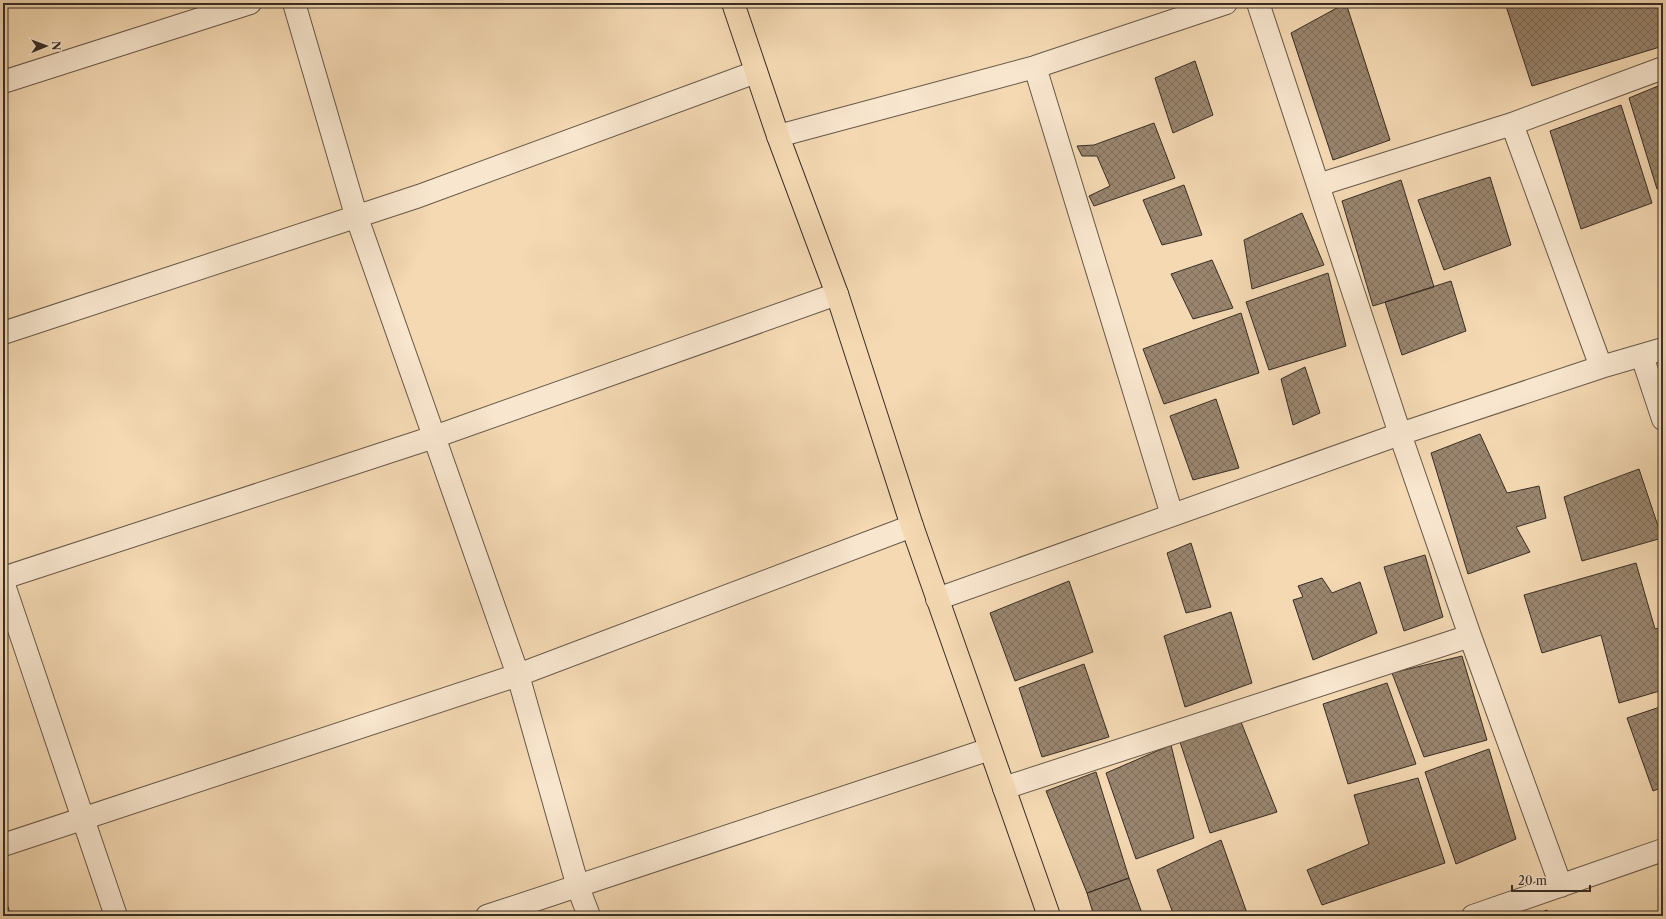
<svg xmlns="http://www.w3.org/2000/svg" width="1666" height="919" viewBox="0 0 1666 919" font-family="'Libre Caslon Text',serif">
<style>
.building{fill:url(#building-cross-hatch);stroke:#382d25}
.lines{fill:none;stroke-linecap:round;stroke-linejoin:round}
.minor-casing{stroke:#675848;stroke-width:24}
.primary-casing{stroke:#382d25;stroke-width:24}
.minor{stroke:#f8e6ce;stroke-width:22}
.primary{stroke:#f4d9b3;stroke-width:22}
</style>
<defs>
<pattern id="building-cross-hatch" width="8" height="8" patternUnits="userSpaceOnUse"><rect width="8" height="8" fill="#9a866f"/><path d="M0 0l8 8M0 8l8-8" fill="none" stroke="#7f6e5b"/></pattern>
</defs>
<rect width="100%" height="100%" fill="#f4d9b3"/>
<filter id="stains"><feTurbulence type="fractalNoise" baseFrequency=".005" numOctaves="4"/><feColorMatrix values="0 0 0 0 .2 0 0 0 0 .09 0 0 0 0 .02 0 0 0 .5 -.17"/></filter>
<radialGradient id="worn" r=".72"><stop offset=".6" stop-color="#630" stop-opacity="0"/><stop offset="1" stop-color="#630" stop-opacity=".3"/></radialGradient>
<!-- building -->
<path class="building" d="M1346,3L1390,140L1333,160L1291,33Z
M1505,3H1663V46L1532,86Z
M1195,61L1213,115L1173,133L1155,78Z
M1663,84V186L1657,189L1629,98Z
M1621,105L1652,203L1581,229L1550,131Z
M1154,123L1175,178L1094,206L1089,196L1110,186L1097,156H1082L1077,146L1094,145Z
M1490,177L1511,245L1444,270L1418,200Z
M1401,180L1434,287L1373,306L1342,201Z
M1184,185L1202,235L1162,245L1143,200Z
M1302,213L1324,265L1252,289L1244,240Z
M1212,260L1233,308L1193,319L1171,274Z
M1328,273L1346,346L1269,370L1246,302Z
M1451,281L1466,331L1402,355L1385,302Z
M1241,313L1259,373L1164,404L1143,349Z
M1305,367L1320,413L1293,425L1281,379Z
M1216,399L1239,468L1193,480L1170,416Z
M1480,434L1507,493L1539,486L1546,518L1516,527L1530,552L1468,574L1431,453Z
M1639,469L1662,538L1582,561L1564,497Z
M1191,543L1211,607L1186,613L1167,553Z
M1425,555L1443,617L1404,631L1384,567Z
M1636,563L1655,629L1663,627V690L1619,703L1601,635L1542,653L1524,595Z
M1322,578L1332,593L1360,582L1377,633L1313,660L1293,600L1303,597L1298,586Z
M1069,581L1093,652L1015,681L990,613Z
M1231,612L1252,683L1185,707L1164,636Z
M1462,656L1487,740L1424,757L1392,673Z
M1084,664L1109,737L1042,757L1019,688Z
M1387,683L1416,764L1348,784L1323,704Z
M1663,706V787L1653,791L1627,718Z
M1241,722L1277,812L1210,833L1180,742Z
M1171,745L1194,838L1136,859L1106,773Z
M1489,749L1516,839L1456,864L1425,772Z
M1096,772L1129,878L1087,893L1046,791Z
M1418,778L1445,863L1322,905L1307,870L1369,844L1354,795Z
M1221,840L1248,916H1174L1157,870Z
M1129,878L1143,916H1094L1087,893Z
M3,892L11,916H3Z
M1547,910L1549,916H1532Z"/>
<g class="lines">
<defs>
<path id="minor" d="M294,3L356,215L518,675L578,887L589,916
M1258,3L1400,434L1470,636L1561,886
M1035,67L1172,515
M3,82L250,3
M1512,124L1601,367
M778,136L1035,67L1226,3
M1318,185L1512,124L1663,68
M3,333L419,196L756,72
M1642,356L1663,419
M3,578L434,437L837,294
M3,582L116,916
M937,599L1400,434L1601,367L1663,349
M1004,788L1470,636
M3,845L518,675L912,526
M487,916L990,749
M1473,916L1663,850"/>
<path id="primary" d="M733,3L778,136L837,294L912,526L1049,916"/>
</defs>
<!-- minor casing -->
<use href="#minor" class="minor-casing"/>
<!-- primary casing -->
<use href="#primary" class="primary-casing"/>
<!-- minor -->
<use href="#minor" class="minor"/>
<!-- primary -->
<use href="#primary" class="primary"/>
</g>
<!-- margin -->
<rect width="1666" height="919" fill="none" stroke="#f4d9b3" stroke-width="16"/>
<rect x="4" y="4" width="1658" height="911" fill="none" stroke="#382d25" stroke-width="2"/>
<rect x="8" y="8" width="1650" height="903" fill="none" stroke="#382d25"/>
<!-- north arrow -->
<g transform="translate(46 46) rotate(89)" stroke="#f8e6ce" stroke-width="3" paint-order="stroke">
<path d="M0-3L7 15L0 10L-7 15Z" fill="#382d25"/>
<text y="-6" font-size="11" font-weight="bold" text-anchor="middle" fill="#382d25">N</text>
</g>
<!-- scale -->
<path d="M1512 885v6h78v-6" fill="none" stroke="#382d25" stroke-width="2"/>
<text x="1518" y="885" font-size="12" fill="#382d25" stroke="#f8e6ce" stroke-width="3" paint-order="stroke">20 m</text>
<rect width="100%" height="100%" filter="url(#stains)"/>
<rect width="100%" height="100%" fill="url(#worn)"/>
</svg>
